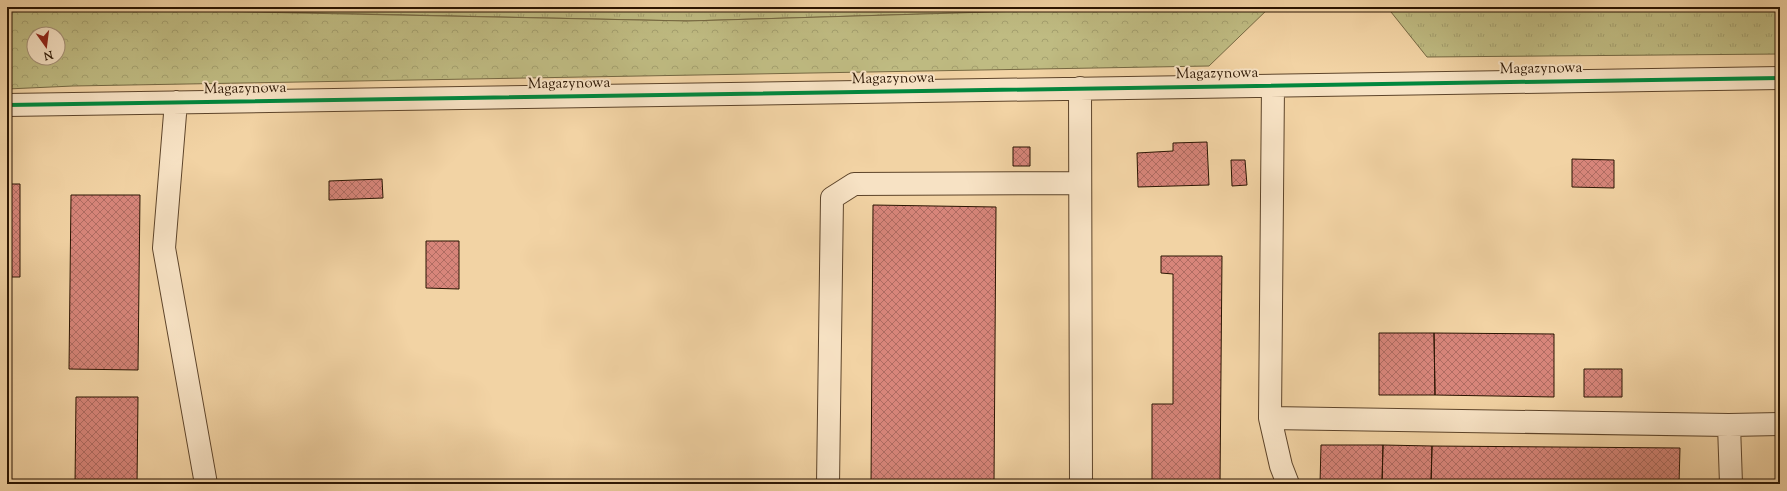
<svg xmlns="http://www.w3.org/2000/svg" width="1787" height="491" viewBox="0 0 1787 491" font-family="'Sorts Mill Goudy',serif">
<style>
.grass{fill:url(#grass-tufts);stroke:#756842}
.forest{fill:url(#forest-crowns);stroke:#756842;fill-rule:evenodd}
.building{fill:url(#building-cross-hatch);stroke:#2b1502}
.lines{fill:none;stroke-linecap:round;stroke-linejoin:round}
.minor-casing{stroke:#5d442a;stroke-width:24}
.minor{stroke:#f7e2c4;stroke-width:22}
.cycleway-casing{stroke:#f7e2c4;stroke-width:6}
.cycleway{stroke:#00873e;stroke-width:4}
.labels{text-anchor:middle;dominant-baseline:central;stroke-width:4;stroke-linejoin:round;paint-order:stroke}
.street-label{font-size:15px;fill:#2b1502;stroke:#f7e2c4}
</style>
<defs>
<pattern id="grass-tufts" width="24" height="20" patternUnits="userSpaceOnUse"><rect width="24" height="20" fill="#bfbb82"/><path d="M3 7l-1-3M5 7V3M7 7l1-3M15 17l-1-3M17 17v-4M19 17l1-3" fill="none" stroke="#a4a06f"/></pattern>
<pattern id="forest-crowns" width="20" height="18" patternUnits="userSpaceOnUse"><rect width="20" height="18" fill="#bfbb82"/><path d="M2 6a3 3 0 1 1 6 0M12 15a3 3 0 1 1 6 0" fill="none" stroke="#a4a06f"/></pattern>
<pattern id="building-cross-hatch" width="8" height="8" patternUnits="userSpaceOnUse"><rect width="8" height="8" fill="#d7857a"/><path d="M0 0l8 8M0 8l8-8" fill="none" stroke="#af6c62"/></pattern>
</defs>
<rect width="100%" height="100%" fill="#f2d3a4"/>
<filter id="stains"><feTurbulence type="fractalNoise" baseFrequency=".005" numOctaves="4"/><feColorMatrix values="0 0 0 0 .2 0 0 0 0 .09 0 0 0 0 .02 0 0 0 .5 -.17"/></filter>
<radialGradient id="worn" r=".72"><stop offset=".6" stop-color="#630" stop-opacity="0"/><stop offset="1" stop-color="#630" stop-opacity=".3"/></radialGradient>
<!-- grass -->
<path class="grass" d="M38,7H1157L688,21Z
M1387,7H1780V54L1427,57Z"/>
<!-- forest -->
<path class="forest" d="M7,7L688,21L1157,7H1270L1209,66L73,86L7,89ZM34,34H58V58H34Z"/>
<!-- building -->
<path class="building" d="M1207,142L1209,185L1138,187L1137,153L1173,151V143Z
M1013,147H1030V166H1013Z
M1572,159L1614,160V188L1572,187Z
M1231,160H1245L1247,185L1232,186Z
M382,179L383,198L329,200V181Z
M7,184H20V277H7Z
M71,195H140L138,370L69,369Z
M873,205L996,207L994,484H871Z
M426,241H459V289L426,288Z
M1161,256H1222L1220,484H1152V404H1173V274L1161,273Z
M1379,333H1434L1435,395H1379Z
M1434,333L1554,334V397L1435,395Z
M1584,369H1622V397H1584Z
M76,397H138L137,484H75Z
M1321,445H1383L1382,484H1320Z
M1383,445L1432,446L1431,484H1382Z
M1432,446L1680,448L1679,484H1431Z"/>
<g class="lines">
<defs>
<path id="minor" d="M1273,86L1270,418L1281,466L1288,484
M1080,88L1081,484
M176,102L164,248L206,484
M7,105L1780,78
M1270,418L1729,425L1731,484
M1729,425L1780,424
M828,484L832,198L854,184L1080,183"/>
</defs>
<!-- minor casing -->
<use href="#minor" class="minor-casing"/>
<!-- minor -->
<use href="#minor" class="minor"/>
<defs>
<path id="cycleway" d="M7,105L1780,78"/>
</defs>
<!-- cycleway casing -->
<use href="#cycleway" class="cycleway-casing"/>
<!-- cycleway -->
<use href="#cycleway" class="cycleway"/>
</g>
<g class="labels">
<!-- street labels -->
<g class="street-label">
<text transform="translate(1541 69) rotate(-1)">Magazynowa</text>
<text transform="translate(1217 74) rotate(-1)">Magazynowa</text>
<text transform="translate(893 79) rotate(-1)">Magazynowa</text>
<text transform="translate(569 84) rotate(-1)">Magazynowa</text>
<text transform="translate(245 89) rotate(-1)">Magazynowa</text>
</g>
</g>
<!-- margin -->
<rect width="1787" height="491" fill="none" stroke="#f2d3a4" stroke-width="24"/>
<rect x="8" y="8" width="1771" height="475" fill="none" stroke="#2b1502" stroke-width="2"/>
<rect x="12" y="12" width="1763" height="467" fill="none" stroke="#2b1502"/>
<!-- north arrow -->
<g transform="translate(46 46) rotate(166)"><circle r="19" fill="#f7e2c4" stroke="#a59076"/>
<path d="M0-3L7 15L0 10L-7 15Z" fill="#8f2418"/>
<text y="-6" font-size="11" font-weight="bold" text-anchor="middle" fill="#2b1502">N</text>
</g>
<rect width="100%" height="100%" filter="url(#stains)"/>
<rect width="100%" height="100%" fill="url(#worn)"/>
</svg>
